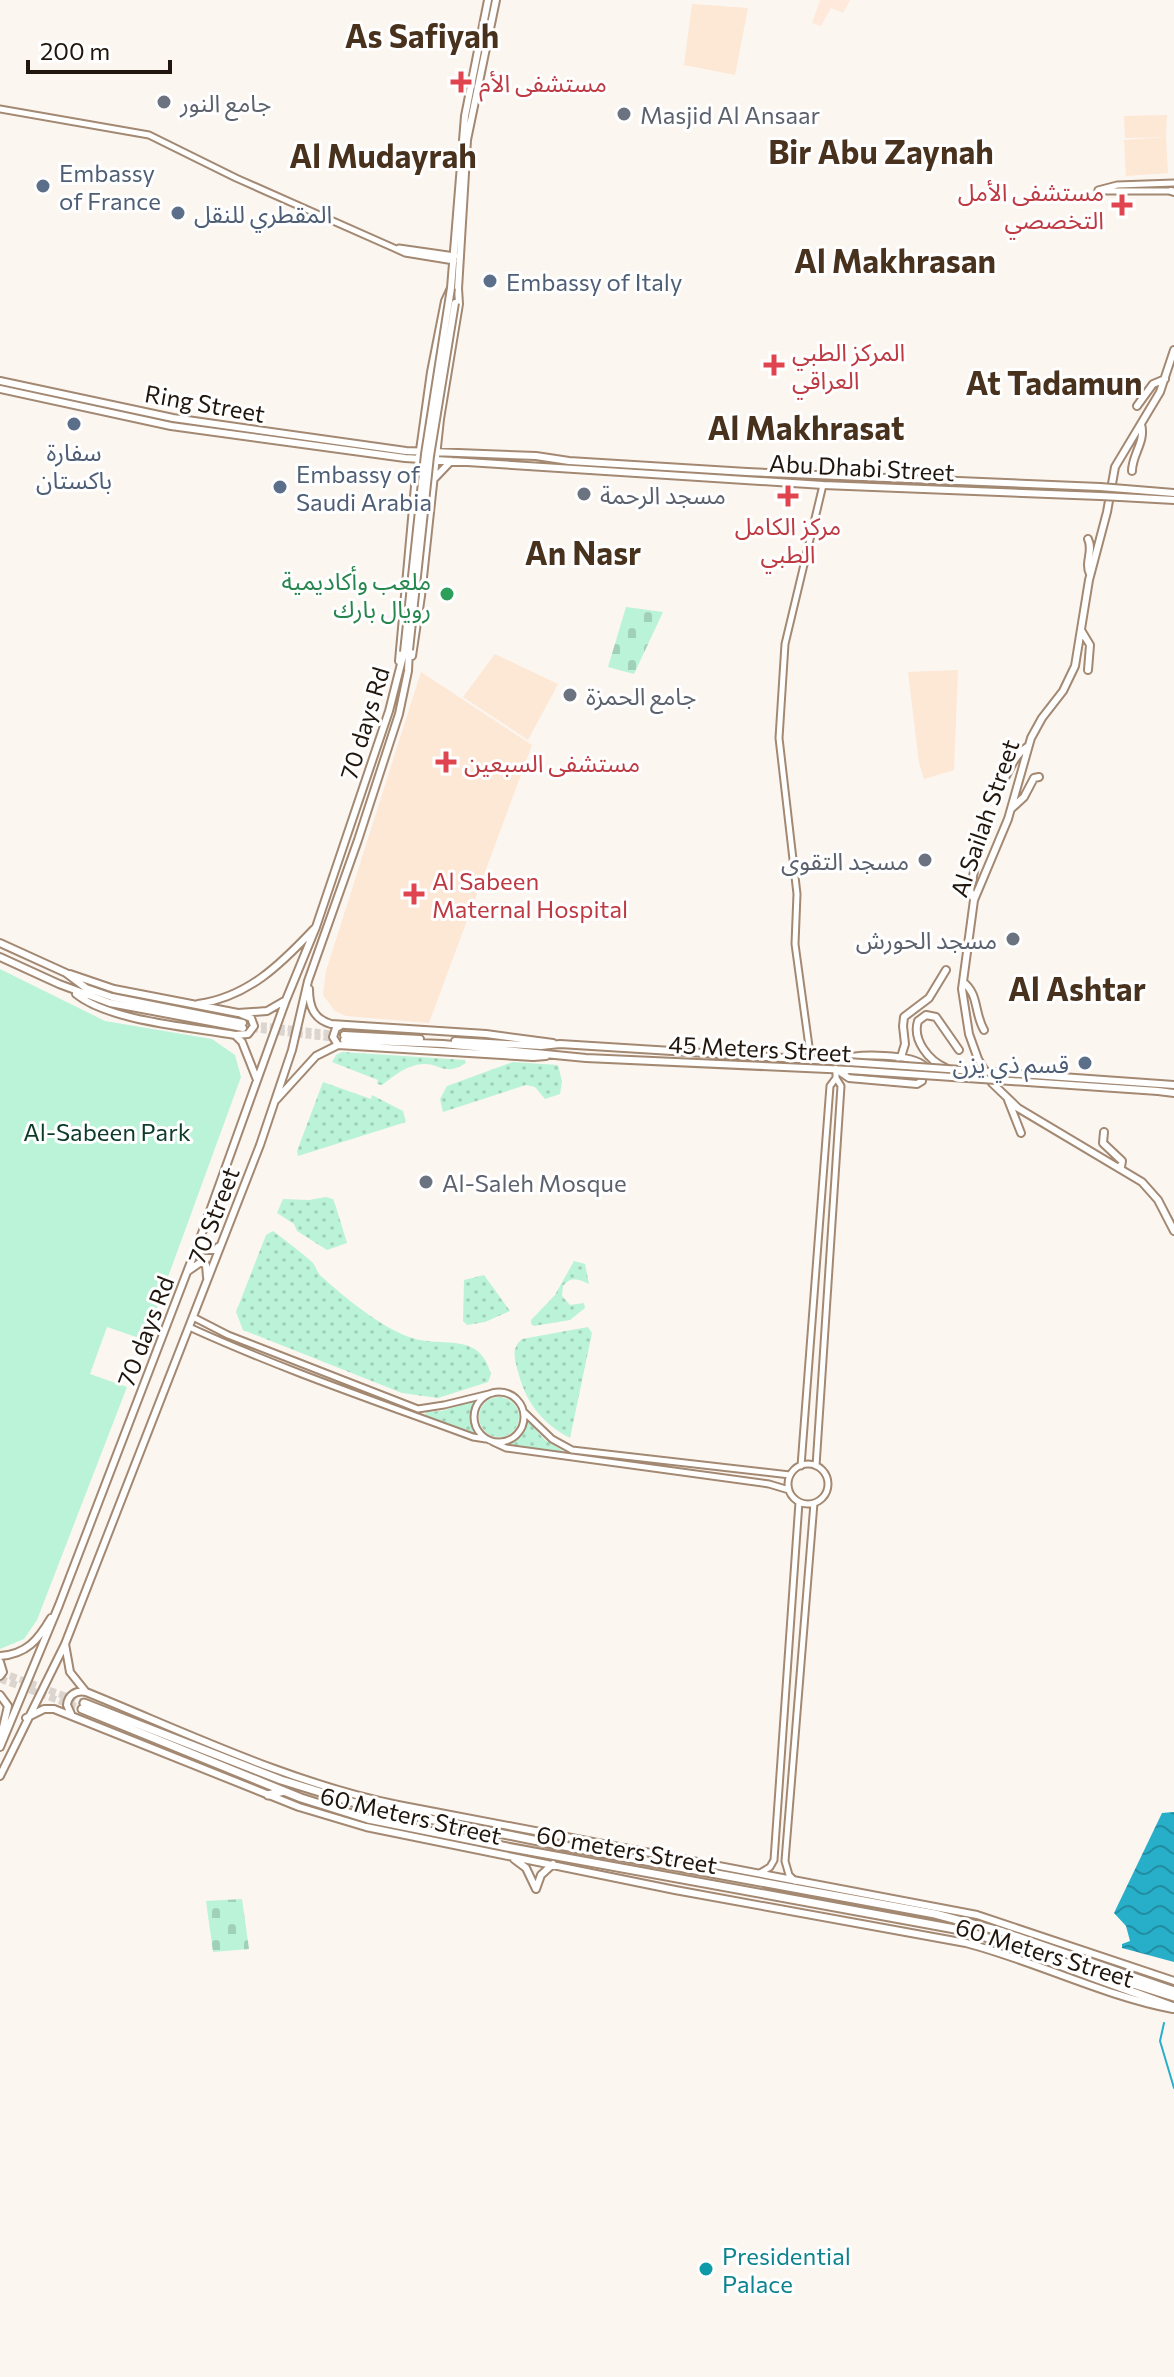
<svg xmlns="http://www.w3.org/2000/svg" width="1174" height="2377" viewBox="0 0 1174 2377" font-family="Commissioner,'Noto Sans Arabic',sans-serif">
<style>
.commercial{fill:#fee9db}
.built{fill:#fde7d5}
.grass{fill:url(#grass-dots)}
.cemetery{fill:url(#cemetery-stones)}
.park{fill:#baf3d8}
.water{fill:url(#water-waves)}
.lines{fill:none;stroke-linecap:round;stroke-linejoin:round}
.stream{stroke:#27afc9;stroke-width:2}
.major-tunnel{stroke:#dbd4cf;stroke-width:6;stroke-dasharray:6 3;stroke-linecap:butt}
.highway-tunnel{stroke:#dbd4cf;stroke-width:7;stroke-dasharray:7 3.5;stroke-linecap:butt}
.minor-casing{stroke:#a38872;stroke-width:9}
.major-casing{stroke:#a38872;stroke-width:10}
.highway-casing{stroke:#a38872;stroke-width:11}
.minor{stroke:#fff;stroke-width:5}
.major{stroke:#fff;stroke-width:6}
.highway{stroke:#fff;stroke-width:7}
.major-bridge-casing{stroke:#a38872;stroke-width:10;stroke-linecap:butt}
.major-bridge{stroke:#fff;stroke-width:6}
.health-dot{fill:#e0444e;stroke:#fff;stroke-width:3}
.worship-dot{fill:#6b7280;stroke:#fff;stroke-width:3}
.service-dot{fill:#5c6f8a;stroke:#fff;stroke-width:3}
.leisure-dot{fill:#2e9e5b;stroke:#fff;stroke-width:3}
.culture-dot{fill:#0f9aa8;stroke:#fff;stroke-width:3}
.labels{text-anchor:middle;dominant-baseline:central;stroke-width:6;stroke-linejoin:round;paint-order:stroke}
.health-label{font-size:24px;fill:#be3a42;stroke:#fff;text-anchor:start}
.worship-label{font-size:24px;fill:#5b616d;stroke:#fff;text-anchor:start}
.service-label{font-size:24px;fill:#4e5e75;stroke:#fff;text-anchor:start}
.street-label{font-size:24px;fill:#20160d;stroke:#fff}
.leisure-label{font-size:24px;fill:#27864d;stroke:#fff;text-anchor:end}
.park-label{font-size:24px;fill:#0c3a29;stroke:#fff}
.culture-label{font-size:24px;fill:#0d838f;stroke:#fff;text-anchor:start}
.district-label{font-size:32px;font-weight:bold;fill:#48311d;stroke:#fff}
</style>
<defs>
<pattern id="grass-dots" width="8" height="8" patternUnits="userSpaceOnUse" patternTransform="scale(2)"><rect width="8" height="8" fill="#baf3d8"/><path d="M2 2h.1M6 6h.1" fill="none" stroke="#a0d0b8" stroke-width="1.8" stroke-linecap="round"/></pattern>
<pattern id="cemetery-stones" width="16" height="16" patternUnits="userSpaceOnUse" patternTransform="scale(2)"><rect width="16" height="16" fill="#baf3d8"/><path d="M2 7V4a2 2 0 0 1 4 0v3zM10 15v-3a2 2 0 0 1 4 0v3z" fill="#a0d0b8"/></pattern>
<pattern id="water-waves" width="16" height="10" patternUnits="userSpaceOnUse" patternTransform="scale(2)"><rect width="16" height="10" fill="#27afc9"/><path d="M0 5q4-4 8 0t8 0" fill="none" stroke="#218da2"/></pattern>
</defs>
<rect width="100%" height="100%" fill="#fcf6f1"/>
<!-- commercial -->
<path class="commercial" d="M820,0H850L843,13L831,8L821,26L812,23Z"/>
<!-- built -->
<path class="built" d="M692,4L748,8L735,75L684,65Z
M1167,115L1166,137L1168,173L1126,176L1124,140L1165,137L1125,138L1124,116Z
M495,654L558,684L528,740L463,697Z
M958,670L954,770L924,779L919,763L908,672Z
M421,672L532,745L429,1023L346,1016L335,1011L323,995L326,971Z"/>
<!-- grass -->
<path class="grass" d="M342,1052L465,1060L466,1063C444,1077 441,1063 423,1064C406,1065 394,1076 382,1085L377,1084L378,1080L332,1062L336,1055Z
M513,1062L558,1065L562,1081L560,1094L545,1099L535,1087L526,1085L443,1112L440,1099L447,1086Z
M323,1082L371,1099L372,1095L403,1111L406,1122L298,1156L297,1151Z
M326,1197L333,1199L335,1204L347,1243L327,1250L297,1231L294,1224L277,1213L283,1199L309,1200Z
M273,1231C286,1241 300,1251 312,1262C317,1267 316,1272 322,1277C344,1297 381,1327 409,1337C443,1349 479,1330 491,1374L488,1382L438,1398L402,1393L243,1330L236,1312L266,1235Z
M574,1261L585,1264L589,1284C579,1280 572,1275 563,1286L562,1296L570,1305L584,1303L585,1308L570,1320L534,1326L531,1324V1320L555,1295Z
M484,1275L510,1311L485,1322L467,1325L463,1321L464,1280Z
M588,1327L592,1333L570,1438C540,1422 525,1401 517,1368C514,1356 512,1348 522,1339Z
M479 1417a20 20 0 1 1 40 0a20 20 0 1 1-40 0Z
M477,1399C469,1409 470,1422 474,1433L425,1415L426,1412L442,1411Z
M527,1420L545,1440L565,1452L508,1445L521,1435Z"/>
<!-- cemetery -->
<path class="cemetery" d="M626,607L663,612L634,674L608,667Z
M242,1899L249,1949L213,1952L206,1901Z"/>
<!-- park -->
<path class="park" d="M0,969L105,1021L212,1039L235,1055L241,1077L145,1340L107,1327L90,1374L127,1387L37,1620L24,1639L0,1649Z"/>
<!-- water -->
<path class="water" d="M1174,1812V1962L1122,1948V1944L1130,1941L1126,1926L1114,1913L1162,1813Z"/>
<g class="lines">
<!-- stream -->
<path class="stream" d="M1164,2023L1160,2041L1174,2088"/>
<!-- major-tunnel -->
<path class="major-tunnel" d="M243,1023L344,1035
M243,1028L344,1040"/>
<!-- highway-tunnel -->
<path class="highway-tunnel" d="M0,1672L84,1703
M0,1679L82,1709"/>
<defs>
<path id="minor" d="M0,109L149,135L236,178L394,248L405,253L454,261
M1098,190L1117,185L1174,183
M1103,191H1173
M399,248L455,256
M811,1061L795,944L797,894L779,738L785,644L823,485
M193,1317L228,1335L418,1409L444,1405L493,1393
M189,1327C281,1369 378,1402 473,1437L486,1439
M474 1417a25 25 0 1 1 50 0a25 25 0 1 1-50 0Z
M525,1413L552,1439L572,1450L790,1475
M493,1442L506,1448L769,1484L789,1490
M788 1484a20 20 0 1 1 40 0a20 20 0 1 1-40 0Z
M801,1466L830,1086L836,1078
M816,1466L841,1086L836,1078V1070
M760,1873L770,1867L774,1860L799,1502
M795,1881L789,1875L785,1861L814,1503"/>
<path id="major" d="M1171,191L1174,192
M458,289L467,140L496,0
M1174,350L1160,392L1115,467L1107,512L1089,580L1075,666L1063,691L1042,718L1031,738L1008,819L974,900L962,989L969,1034L978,1059L992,1083L1018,1108L1142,1182L1158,1200L1174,1231
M0,381L173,418L406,451L536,456L569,461L747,472L1100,487
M0,389L171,426L405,458L823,485L1100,496
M1137,406L1153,384L1165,379
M1132,471C1132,454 1146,442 1141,424
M432,481L451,461
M1125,489L1174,493
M1120,497L1174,500
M1088,539C1094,551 1084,562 1090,574
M1081,630L1090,645L1088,670
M412,656L421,596L440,419L459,304L458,288
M399,661L415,486L431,372L445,301L451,288L465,116L488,0
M995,794C1007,780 1011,757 1027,747
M1011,809L1024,797L1034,778L1039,777
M974,900L970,890L975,867
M0,943L66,973L86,988L112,997L243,1023
M0,957L59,984L110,1003L243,1028
M70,974L114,989L238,1013L267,1011L286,1000
M963,982C979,994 974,1013 984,1030
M309,989C309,1007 314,1019 331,1024L486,1034L553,1043
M76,994C109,1021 191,1027 235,1035L242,1042L257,1080
M198,1004C248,997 281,964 314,929
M235,1035L248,1034L254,1026L251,1018L241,1014
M344,1035L420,1039
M344,1040L443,1044L586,1058L849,1070
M455,1041L541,1046L560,1044L848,1062
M338,1045L333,1037L336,1028L340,1026
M898,1058L901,1057L905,1044L903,1026L904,1017L929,998L946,970
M946,1068C929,1061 912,1040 918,1021L926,1015L936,1017L959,1050
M836,1069L849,1078L917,1084L922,1081L924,1066C913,1054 856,1053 841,1060
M1160,1084L1174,1085
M1158,1091L1174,1093
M276,1100L316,1056L338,1045L533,1057L546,1056
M1008,1100L1021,1133
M1104,1132L1103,1143L1122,1161L1121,1167
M202,1240L206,1250H215L218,1247
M188,1271L201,1262L206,1265L207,1277
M65,1644L70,1672L86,1692C187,1733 290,1783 398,1805L977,1915L1174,1981
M0,1656C27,1654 38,1640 51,1618
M0,1662L3,1672L0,1676
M0,1695L8,1706L0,1740
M71,1714L67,1705C68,1695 76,1690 86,1692
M26,1718L44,1709H54L299,1807L366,1827L675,1890L966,1943C1035,1961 1104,1996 1173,2009
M0,1747L59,1605L202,1233L286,1000L316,927L389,711L404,652
M0,1776L65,1644L260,1145L292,1050L308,981L358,840L399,714L408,671L409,650
M514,1859L526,1868L536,1889
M536,1889L541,1875L553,1864"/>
<path id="highway" d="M84,1703L281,1780L365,1806L553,1844L935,1914L1003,1932L1174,1991
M82,1709L301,1798L368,1819L507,1847L966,1931L1174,1997
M268,1795L284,1791
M1026,1953L1174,2007"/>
</defs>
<!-- minor casing -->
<use href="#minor" class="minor-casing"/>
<!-- major casing -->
<use href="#major" class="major-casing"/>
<!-- highway casing -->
<use href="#highway" class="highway-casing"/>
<!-- minor -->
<use href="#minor" class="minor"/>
<!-- major -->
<use href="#major" class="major"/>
<!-- highway -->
<use href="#highway" class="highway"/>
<defs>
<path id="major-bridge" d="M1100,487L1125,489
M1100,496L1120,497
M409,650L430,456L455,303
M404,652L425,454L451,288
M848,1062L1160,1084
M849,1070L1158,1091"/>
</defs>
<!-- major-bridge casing -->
<use href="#major-bridge" class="major-bridge-casing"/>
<!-- major-bridge -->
<use href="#major-bridge" class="major-bridge"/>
</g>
<!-- markers -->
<g class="health-dot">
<path d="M457 70h8v8h8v8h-8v8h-8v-8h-8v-8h8z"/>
<path d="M1118 193h8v8h8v8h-8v8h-8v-8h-8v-8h8z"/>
<path d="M770 353h8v8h8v8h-8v8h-8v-8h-8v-8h8z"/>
<path d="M784 484h8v8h8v8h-8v8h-8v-8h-8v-8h8z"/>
<path d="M442 750h8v8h8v8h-8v8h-8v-8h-8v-8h8z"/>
<path d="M410 882h8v8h8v8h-8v8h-8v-8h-8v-8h8z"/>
</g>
<g class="worship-dot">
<circle cx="164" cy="102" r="8"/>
<circle cx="624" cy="114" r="8"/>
<circle cx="584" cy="494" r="8"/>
<circle cx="570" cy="695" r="8"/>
<circle cx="925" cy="860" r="8"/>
<circle cx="1013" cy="939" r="8"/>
<circle cx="426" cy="1182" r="8"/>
</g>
<g class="service-dot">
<circle cx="43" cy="186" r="8"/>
<circle cx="178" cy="213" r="8"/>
<circle cx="490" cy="281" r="8"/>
<circle cx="74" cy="424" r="8"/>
<circle cx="280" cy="487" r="8"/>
<circle cx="1085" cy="1063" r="8"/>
</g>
<circle class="leisure-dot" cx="447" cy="594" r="8"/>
<circle class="culture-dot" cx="706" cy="2269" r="8"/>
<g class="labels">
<!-- health labels -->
<g class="health-label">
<text x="479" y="82">مستشفى الأم</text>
<text x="1104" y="191" text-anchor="end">مستشفى الأمل<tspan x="1104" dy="28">التخصصي</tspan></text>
<text x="792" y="351">المركز الطبي<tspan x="792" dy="28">العراقي</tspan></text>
<text x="788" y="525" text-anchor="middle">مركز الكامل<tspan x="788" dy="28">الطبي</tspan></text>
<text x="464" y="762">مستشفى السبعين</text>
<text x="432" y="880">Al Sabeen<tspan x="432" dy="28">Maternal Hospital</tspan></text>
</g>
<!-- worship labels -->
<g class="worship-label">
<text x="180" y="102">جامع النور</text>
<text x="640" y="114">Masjid Al Ansaar</text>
<text x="600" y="494">مسجد الرحمة</text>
<text x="586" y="695">جامع الحمزة</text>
<text x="909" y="860" text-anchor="end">مسجد التقوى</text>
<text x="997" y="939" text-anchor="end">مسجد الحورش</text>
<text x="442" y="1182">Al-Saleh Mosque</text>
</g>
<!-- service labels -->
<g class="service-label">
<text x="59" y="172">Embassy<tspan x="59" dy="28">of France</tspan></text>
<text x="194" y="213">المقطري للنقل</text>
<text x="506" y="281">Embassy of Italy</text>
<text x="74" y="451" text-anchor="middle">سفارة<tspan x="74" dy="28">باكستان</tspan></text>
<text x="296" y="473">Embassy of<tspan x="296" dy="28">Saudi Arabia</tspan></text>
<text x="1069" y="1063" text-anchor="end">قسم ذي يزن</text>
</g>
<!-- street labels -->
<g class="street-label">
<text transform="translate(205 403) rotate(10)">Ring Street</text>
<text transform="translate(862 467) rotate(3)">Abu Dhabi Street</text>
<text transform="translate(364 723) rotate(-73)">70 days Rd</text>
<text transform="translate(984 818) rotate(-71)">Al Sailah Street</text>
<text transform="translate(760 1048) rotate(3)">45 Meters Street</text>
<text transform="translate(213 1215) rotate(-69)">70 Street</text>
<text transform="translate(145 1331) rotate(-69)">70 days Rd</text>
<text transform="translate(411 1815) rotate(13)">60 Meters Street</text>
<text transform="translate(627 1849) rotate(10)">60 meters Street</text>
<text transform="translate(1045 1952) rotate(17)">60 Meters Street</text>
</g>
<!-- leisure labels -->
<g class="leisure-label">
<text x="431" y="580">ملعب وأكاديمية<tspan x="431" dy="28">رويال بارك</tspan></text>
</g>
<!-- park labels -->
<g class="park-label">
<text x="107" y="1131">Al-Sabeen Park</text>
</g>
<!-- culture labels -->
<g class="culture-label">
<text x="722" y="2255">Presidential<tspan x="722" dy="28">Palace</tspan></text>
</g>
<!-- district labels -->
<g class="district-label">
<text x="422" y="35">As Safiyah</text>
<text x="881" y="151">Bir Abu Zaynah</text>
<text x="383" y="155">Al Mudayrah</text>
<text x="895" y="260">Al Makhrasan</text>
<text x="1054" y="382">At Tadamun</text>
<text x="806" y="427">Al Makhrasat</text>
<text x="583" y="552">An Nasr</text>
<text x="1077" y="988">Al Ashtar</text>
</g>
</g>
<!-- scale -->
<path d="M28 60v12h142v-12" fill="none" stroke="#20160d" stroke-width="4"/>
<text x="40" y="60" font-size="24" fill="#20160d" stroke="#ffffff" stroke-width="6" paint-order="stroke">200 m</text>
</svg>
